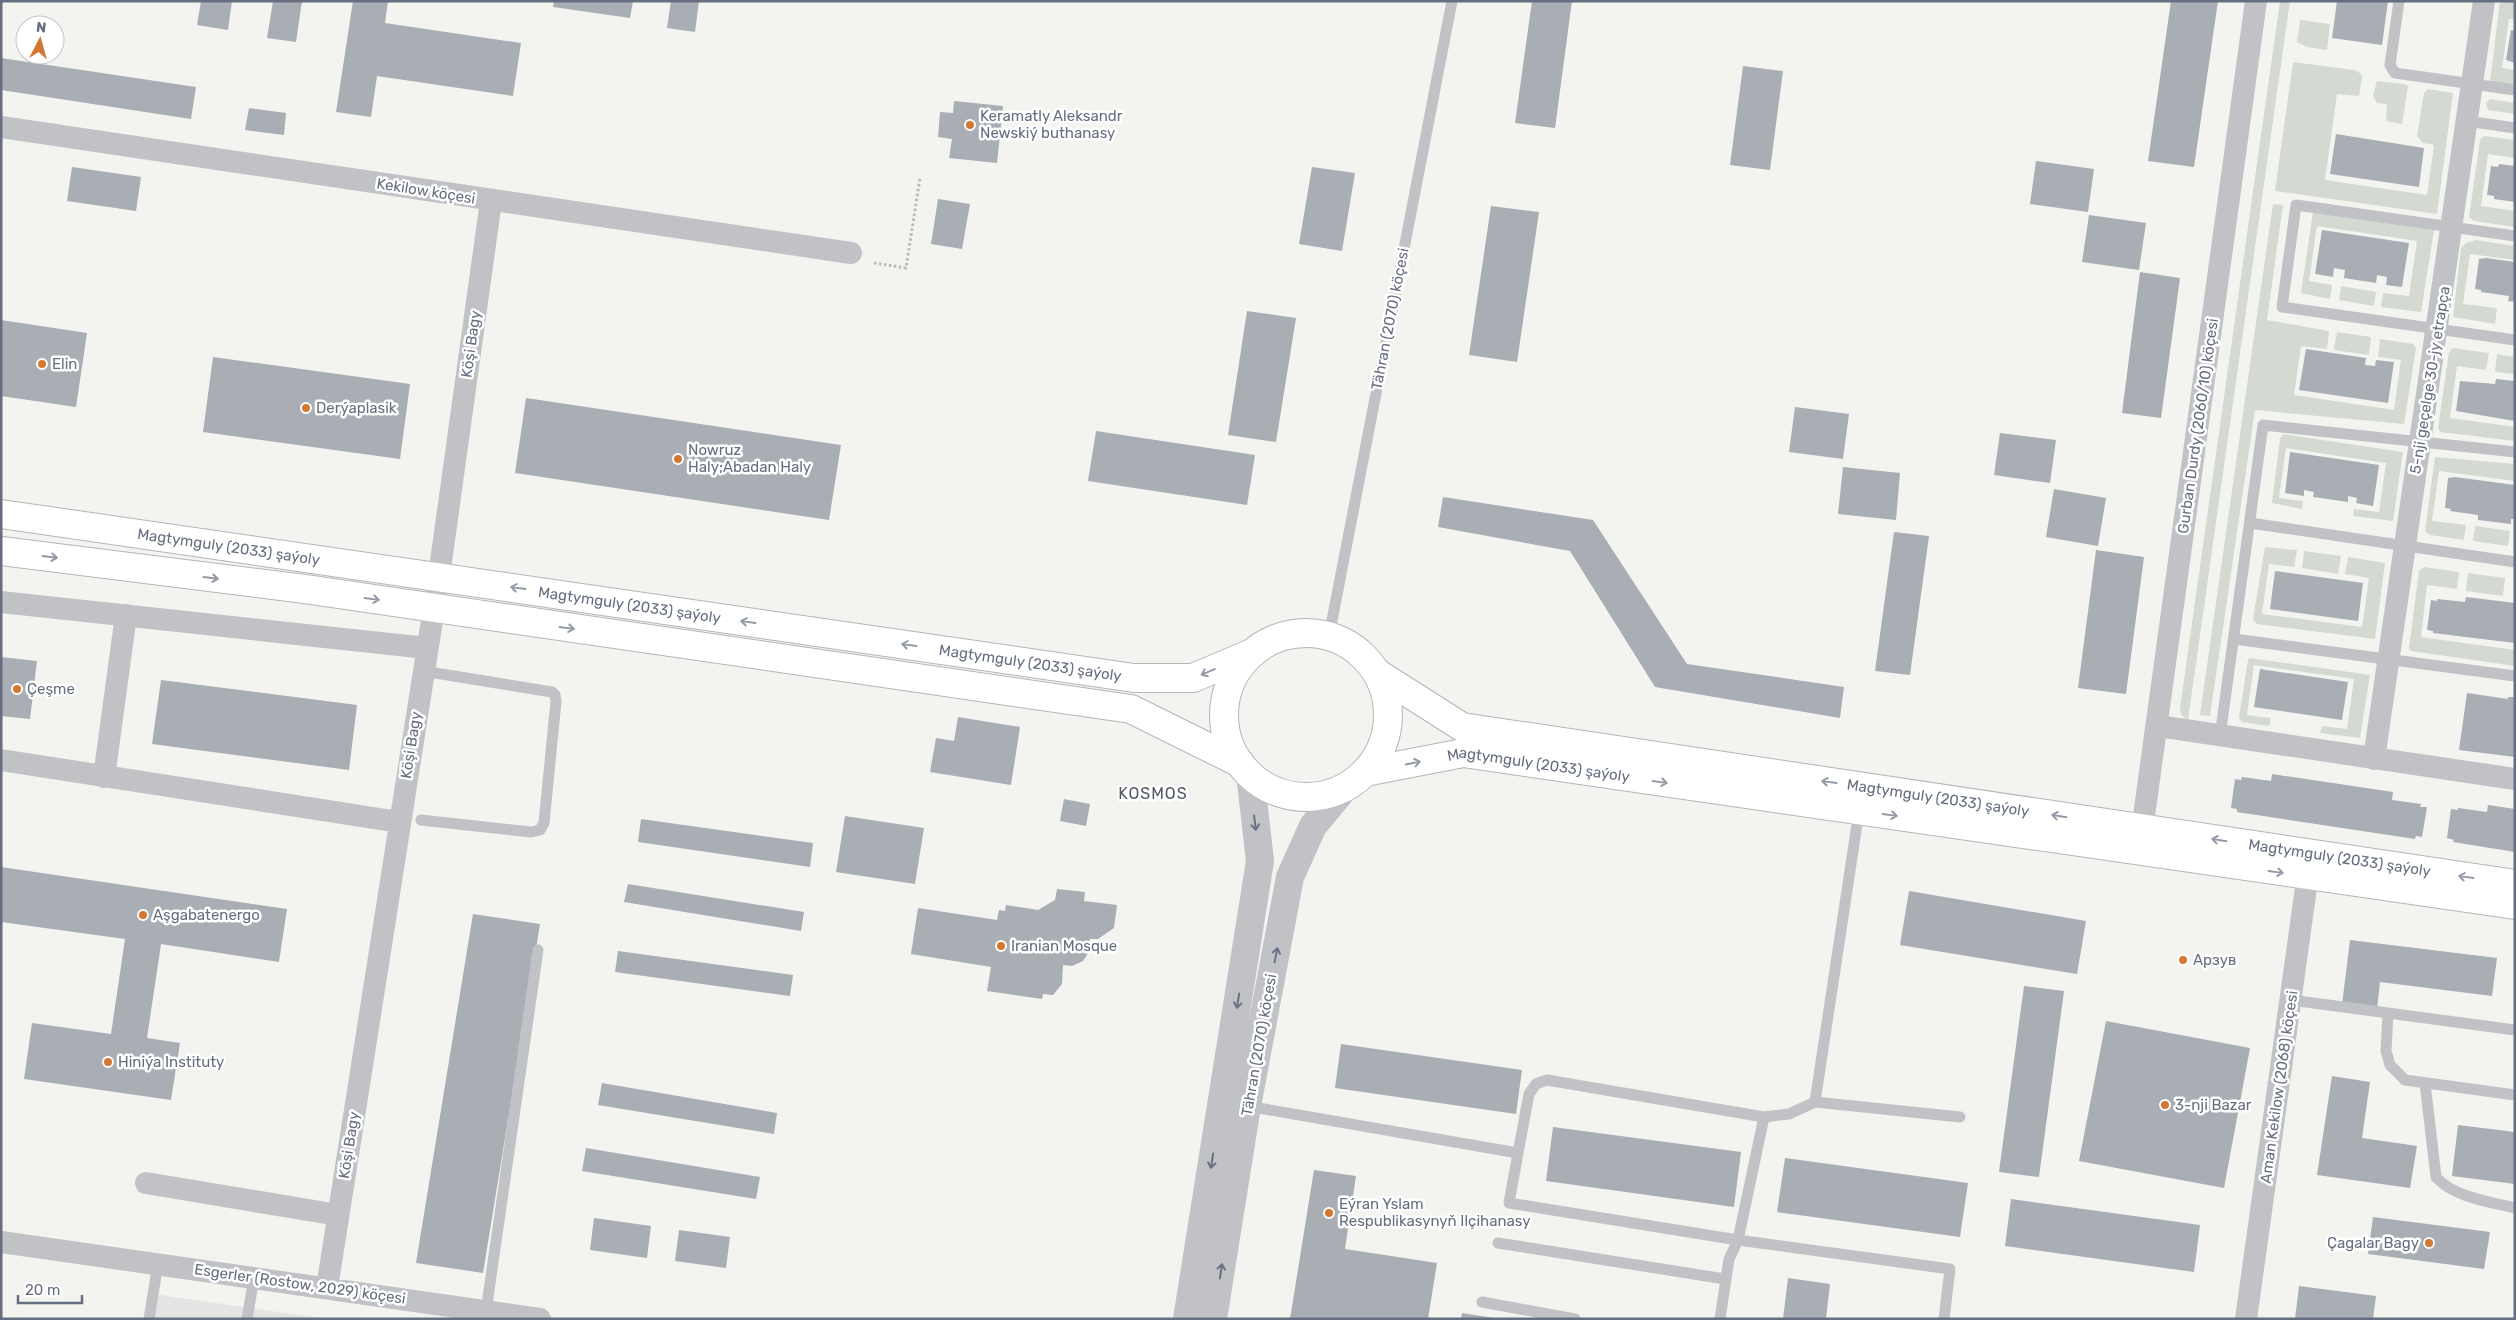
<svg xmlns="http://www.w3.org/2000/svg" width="2516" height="1320" viewBox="0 0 2516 1320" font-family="Rubik,sans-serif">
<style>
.built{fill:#e4e4e4}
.grass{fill:#d4dad2}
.building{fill:#a9adb4}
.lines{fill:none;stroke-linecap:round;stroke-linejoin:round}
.secondary-casing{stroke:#b2b5ba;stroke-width:30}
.path{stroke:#b9babd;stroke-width:3;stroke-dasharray:2.5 2.5;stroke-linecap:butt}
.service{stroke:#c0c2c6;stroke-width:11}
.minor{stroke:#c0c2c6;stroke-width:22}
.tertiary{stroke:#c0c2c6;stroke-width:28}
.secondary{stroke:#fff;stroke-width:28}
.oneway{stroke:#949aa5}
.oneway2{stroke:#6a7283}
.poi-dot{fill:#d37832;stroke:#fff;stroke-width:2}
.labels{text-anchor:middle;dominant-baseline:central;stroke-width:5;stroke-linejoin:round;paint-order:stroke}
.poi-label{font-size:15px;fill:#666e7f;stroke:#fff;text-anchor:start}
.street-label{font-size:15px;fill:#666e7f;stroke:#fff}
.neighbourhood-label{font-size:16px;letter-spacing:1px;fill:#535965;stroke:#fff}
</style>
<rect width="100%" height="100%" fill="#f3f4f0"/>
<!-- built -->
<path class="built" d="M153,1294L327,1319H148Z"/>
<!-- grass -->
<path class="grass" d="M2280,1H2290L2188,720L2181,715L2180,708Z
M2500,1H2515V19H2509L2502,68L2515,70V86L2490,82Z
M2300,20L2330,24L2327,50L2307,47L2297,42Z
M2293,62L2354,70L2360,73L2362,77L2359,96L2337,94L2325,180L2427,195L2434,145L2423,143L2417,136L2424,93L2428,89L2453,93L2437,214L2275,191Z
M2377,81L2405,84L2408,86L2402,124L2386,121L2387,104L2377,103L2373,96Z
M2490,99L2515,103V114L2488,110L2486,104Z
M2484,136L2515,140V158L2488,154L2481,206L2515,211V227L2474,221L2469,217L2480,140Z
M2273,204L2283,205L2267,320L2329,331L2327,349L2301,346L2294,395L2394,410L2401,360L2378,357L2380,339L2413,344L2416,348L2404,424L2255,410L2210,716L2200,715Z
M2313,212L2434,230L2421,312L2381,307L2383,293L2409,296L2417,241L2317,226L2309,281L2332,285L2330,299L2301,293Z
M2476,240L2515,246V260L2470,254L2463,304L2497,308L2495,324L2453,317L2461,248L2466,243Z
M2341,286L2376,292L2374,306L2339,300Z
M2337,332L2371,337L2369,355L2334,350Z
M2453,348L2489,353L2486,370L2457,366L2450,418L2515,427V441L2440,432L2438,428L2449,352Z
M2497,354L2515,357V374L2495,372Z
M2283,434L2403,452L2393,521L2353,516L2354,509L2379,512L2386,463L2286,448L2279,498L2303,501L2302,509L2272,503L2280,438Z
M2435,457L2515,464V481L2439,471L2432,521L2466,525L2464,540L2430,535L2425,531Z
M2475,526L2510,531L2508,546L2473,541Z
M2265,547L2297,550L2294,567L2269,564L2262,614L2362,627L2369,578L2345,574L2348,557L2385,563L2375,639L2257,624L2253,619Z
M2304,551L2341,556L2338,574L2302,568Z
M2424,567L2459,572L2457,589L2427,585L2421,637L2515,650V666L2411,651L2409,648L2419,571Z
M2468,573L2505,578L2503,596L2466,591Z
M2250,658L2370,675L2360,738L2320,733L2322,726L2347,729L2354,679L2254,665L2247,715L2271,718L2269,726L2242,722L2239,718L2248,660Z"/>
<!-- building -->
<path class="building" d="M201,1H232L228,30L197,25Z
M273,1H302L296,42L267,38Z
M353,1H388L385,23L521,43L513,96L377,76L371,117L336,112Z
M554,1H633L630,18L553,7Z
M671,1H699L695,32L667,28Z
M1532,1H1572L1555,128L1515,123Z
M2171,1H2218L2194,167L2148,161Z
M2337,1H2388L2382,45L2332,38Z
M2511,30L2515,31V63L2506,60Z
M1,58L196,87L191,119L1,90Z
M1743,66L1783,71L1770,170L1730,165Z
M954,101L1003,106L997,163L949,158L952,139L938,137L940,112L953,113Z
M249,108L286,113L284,135L245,130Z
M2336,134L2424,148L2419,187L2330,174Z
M2036,161L2094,169L2088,212L2030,204Z
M2499,164L2515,166V202L2494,199V196L2487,195L2491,166L2498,167Z
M72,167L141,177L136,211L67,201Z
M1312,167L1355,173L1342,251L1299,244Z
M938,199L970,204L962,249L931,244Z
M1491,206L1539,212L1517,362L1469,355Z
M2089,215L2146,223L2139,270L2082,262Z
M2322,230L2409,243L2402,287L2386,285L2387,277L2377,275L2376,283L2344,278L2345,270L2334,268L2333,277L2315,274Z
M2486,258L2515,262V302L2508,301L2509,296L2481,292V290L2475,289L2479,259Z
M2140,272L2180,278L2161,418L2122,413Z
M1247,311L1296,318L1276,442L1228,435Z
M1,320L87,333L76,407L1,396Z
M2306,349L2366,358L2365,365L2375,366L2376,360L2394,362L2388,403L2299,390Z
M213,357L410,384L400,459L203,432Z
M2496,379L2515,381V421L2456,411L2460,381L2495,384Z
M526,398L841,445L829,520L515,473Z
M1795,407L1849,414L1843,459L1789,452Z
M1096,431L1255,455L1247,505L1088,481Z
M2000,433L2056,440L2050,483L1994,475Z
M2290,452L2379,465L2373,506L2356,503L2357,498L2348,496V502L2313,497L2314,492L2304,490V496L2285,493Z
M1843,467L1900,473L1896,520L1838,514Z
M2455,477L2515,485V519H2511V524L2478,520V515L2450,511L2451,509L2445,508L2448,478Z
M2054,489L2106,498L2098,546L2046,537Z
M1443,497L1593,520L1687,664L1844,687L1840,718L1655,687L1570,551L1438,527Z
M1894,532L1929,536L1910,675L1875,671Z
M2096,550L2144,557L2126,694L2078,688Z
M2275,571L2363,583L2358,621L2270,609Z
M2466,597L2515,603V643L2433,633V631L2427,630L2431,600L2437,601V599L2465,602Z
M1,657L37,661L30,719L1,716Z
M2260,669L2348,682L2342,720L2254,707Z
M161,680L357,705L349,770L152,744Z
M2467,693L2508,699V697H2515V757L2459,750Z
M958,717L1020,727L1011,785L930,772L936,738L954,741Z
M2272,774L2393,792L2392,800L2421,804L2420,807H2427L2422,837L2416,836L2415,839L2237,812V809L2231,808L2235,779L2241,780L2242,777L2271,781Z
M1064,799L1090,804L1086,826L1060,821Z
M2488,805L2515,809V852L2453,842L2454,840L2447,838L2451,809L2458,810V808L2487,812Z
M845,816L924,828L915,884L836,872Z
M641,819L813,843L810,867L638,842Z
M1,867L287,909L279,962L161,944L147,1038L180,1043L171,1100L24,1079L32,1023L111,1034L125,939L1,922Z
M628,884L804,912L801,931L624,902Z
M1057,889L1085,892L1084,901L1117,905L1114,928L1098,939H1090L1087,955L1083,961L1072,966L1063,965L1062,984L1053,995L1043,994L1042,999L987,991L991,967L911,954L918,908L997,920L999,910L1005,911L1006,905L1038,910L1055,900Z
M1909,891L2086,921L2077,974L1900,945Z
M473,914L540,924L483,1273L416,1263Z
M2350,940L2497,958L2492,996L2380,982L2377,1009L2342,1005Z
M618,951L793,975L790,996L615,972Z
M2024,986L2064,991L2039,1177L1999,1172Z
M2106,1021L2250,1048L2224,1188L2079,1161Z
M1341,1044L1522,1070L1516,1114L1335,1088Z
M2332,1076L2370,1082L2362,1138L2417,1146L2410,1188L2317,1175Z
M602,1083L777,1113L774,1134L598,1105Z
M2458,1125L2515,1132V1184L2452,1176Z
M1553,1127L1741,1152L1734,1207L1546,1181Z
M586,1148L760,1177L756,1199L582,1171Z
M1785,1158L1968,1183L1960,1237L1777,1212Z
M1314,1170L1356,1176L1345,1249L1437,1263L1428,1319H1290Z
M2011,1199L2200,1225L2194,1272L2005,1246Z
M2373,1217L2490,1232L2484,1269L2368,1254Z
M594,1218L651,1226L647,1258L590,1250Z
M679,1230L730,1237L726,1268L675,1261Z
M1788,1278L1830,1284L1826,1319H1783Z
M2299,1286L2376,1296L2373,1319H2295Z
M1462,1313L1494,1318V1319H1461Z"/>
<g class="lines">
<defs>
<g id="secondary">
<path id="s1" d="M1,514L1134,678H1193L1252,653"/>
<path d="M1,551L305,589L1131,709L1240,763"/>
<circle cx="1306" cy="715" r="82"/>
<path id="s2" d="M1377,673L1462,727L2515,884"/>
<path id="s3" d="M1365,772L1463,753L2515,905"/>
</g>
</defs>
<!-- secondary casing -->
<use href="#secondary" class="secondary-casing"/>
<!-- path -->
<path class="path" d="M874,263L906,268L920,178"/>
<!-- service -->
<path class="service" d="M2399,1L2390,65L2395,73L2515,90
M2467,121L2515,128
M2515,236L2296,205L2282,307L2515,340
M2250,523L2515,562
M1329,636L1452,1
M2234,639L2515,676
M2220,736L2263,425L2515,452
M421,820L531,832L540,830L544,823L556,701L555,695L552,692L423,671
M2291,1000L2515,1030
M2388,1013L2386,1051L2390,1065L2405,1080L2515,1095
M2425,1083L2436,1177C2453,1197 2490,1202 2515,1208
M1815,1102L1960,1117
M1247,1106L1518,1153L1509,1203L1738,1240L1950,1269L1944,1319
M1518,1153L1529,1094L1536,1084L1547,1080L1764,1117
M1498,1243L1725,1279
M1482,1302L1575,1319
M486,1311L538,950
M149,1319L158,1263
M247,1319L254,1278
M1720,1319L1729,1259L1738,1240L1764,1117L1789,1114L1815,1102L1859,811"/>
<!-- minor -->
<path class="minor" d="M1,127L851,253
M1,602L427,648
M2158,726L2515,779
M2374,759L2484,1
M1,760L399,822
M104,777L126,615
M2140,845L2256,1
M146,1183L338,1215
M1,1242L540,1319
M327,1288L439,576L491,201
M2246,1319L2310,859"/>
<!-- tertiary -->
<path class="tertiary" d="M1187,1319L1260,861L1250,774
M1213,1319L1247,1106L1290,877L1313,826L1346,786"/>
<!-- secondary -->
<use href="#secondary" class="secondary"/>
</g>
<!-- one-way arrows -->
<defs><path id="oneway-shaft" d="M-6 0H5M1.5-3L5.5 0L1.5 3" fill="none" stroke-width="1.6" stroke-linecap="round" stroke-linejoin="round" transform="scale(1.25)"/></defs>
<g class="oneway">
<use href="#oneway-shaft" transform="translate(50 557) rotate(7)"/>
<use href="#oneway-shaft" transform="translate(211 578) rotate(7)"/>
<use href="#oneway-shaft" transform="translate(518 588) rotate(-172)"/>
<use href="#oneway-shaft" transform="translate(372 599) rotate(8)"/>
<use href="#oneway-shaft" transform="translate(748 622) rotate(-172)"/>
<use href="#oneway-shaft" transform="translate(567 628) rotate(8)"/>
<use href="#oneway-shaft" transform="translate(909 645) rotate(-172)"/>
<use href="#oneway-shaft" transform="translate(1208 672) rotate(157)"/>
<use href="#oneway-shaft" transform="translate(1413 763) rotate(-11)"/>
<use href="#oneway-shaft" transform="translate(1660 782) rotate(8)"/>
<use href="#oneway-shaft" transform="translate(1829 782) rotate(-172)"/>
<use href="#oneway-shaft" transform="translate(1890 815) rotate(8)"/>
<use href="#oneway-shaft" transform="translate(2059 816) rotate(-171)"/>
<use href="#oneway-shaft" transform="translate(2219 840) rotate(-171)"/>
<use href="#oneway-shaft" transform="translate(2276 872) rotate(8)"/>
<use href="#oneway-shaft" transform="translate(2466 877) rotate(-172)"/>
</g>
<g class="oneway2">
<use href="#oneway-shaft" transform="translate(1255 823) rotate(83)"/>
<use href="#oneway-shaft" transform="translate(1276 955) rotate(-79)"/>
<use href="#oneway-shaft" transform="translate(1238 1001) rotate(99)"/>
<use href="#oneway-shaft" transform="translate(1212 1161) rotate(99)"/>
<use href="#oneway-shaft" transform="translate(1221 1271) rotate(-81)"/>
</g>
<!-- markers -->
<g class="poi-dot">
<circle cx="970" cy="125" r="5"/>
<circle cx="42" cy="364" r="5"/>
<circle cx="306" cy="408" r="5"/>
<circle cx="678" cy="459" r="5"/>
<circle cx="17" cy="689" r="5"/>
<circle cx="143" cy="915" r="5"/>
<circle cx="1001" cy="946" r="5"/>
<circle cx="2183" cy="960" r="5"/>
<circle cx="108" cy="1062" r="5"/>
<circle cx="2165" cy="1105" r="5"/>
<circle cx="1329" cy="1213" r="5"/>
<circle cx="2429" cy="1243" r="5"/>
</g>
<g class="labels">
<!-- poi labels -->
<g class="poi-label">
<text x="980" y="116">Keramatly Aleksandr<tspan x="980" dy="17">Newskiý buthanasy</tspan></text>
<text x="52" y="364">Elin</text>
<text x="316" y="408">Derýaplasik</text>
<text x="688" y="450">Nowruz<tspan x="688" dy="17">Haly;Abadan Haly</tspan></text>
<text x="27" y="689">Çeşme</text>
<text x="153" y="915">Aşgabatenergo</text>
<text x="1011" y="946">Iranian Mosque</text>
<text x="2193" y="960">Арзув</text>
<text x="118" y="1062">Hiniýa Instituty</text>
<text x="2175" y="1105">3-nji Bazar</text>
<text x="1339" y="1204">Eýran Yslam<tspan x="1339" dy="17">Respublikasynyň Ilçihanasy</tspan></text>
<text x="2419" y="1243" text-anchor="end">Çagalar Bagy</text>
</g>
<!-- street labels -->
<g class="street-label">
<text transform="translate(426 191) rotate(9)">Kekilow köçesi</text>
<text transform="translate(1390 319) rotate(-79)">Tähran (2070) köçesi</text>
<text transform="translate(471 344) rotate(-82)">Köşi Bagy</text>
<text transform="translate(2430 380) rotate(-81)">5-nji geçelge 30-jy etrapça</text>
<text transform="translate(2198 426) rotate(-82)">Gurban Durdy (2060/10) köçesi</text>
<text stroke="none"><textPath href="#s1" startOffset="230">Magtymguly (2033) şaýoly</textPath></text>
<text stroke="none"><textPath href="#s1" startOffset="635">Magtymguly (2033) şaýoly</textPath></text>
<text stroke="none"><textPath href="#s1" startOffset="1040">Magtymguly (2033) şaýoly</textPath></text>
<text transform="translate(411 745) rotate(-81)">Köşi Bagy</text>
<text stroke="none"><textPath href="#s3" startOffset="176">Magtymguly (2033) şaýoly</textPath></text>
<text stroke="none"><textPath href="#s2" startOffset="582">Magtymguly (2033) şaýoly</textPath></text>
<text stroke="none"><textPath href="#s2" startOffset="988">Magtymguly (2033) şaýoly</textPath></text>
<text transform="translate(1259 1045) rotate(-80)">Tähran (2070) köçesi</text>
<text transform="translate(2279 1087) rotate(-82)">Aman Kekilow (2068) köçesi</text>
<text transform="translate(349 1145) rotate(-81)">Köşi Bagy</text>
<text transform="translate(300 1284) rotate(8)">Esgerler (Rostow, 2029) köçesi</text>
</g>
<!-- neighbourhood labels -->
<g class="neighbourhood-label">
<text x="1153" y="793">KOSMOS</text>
</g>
</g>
<!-- border -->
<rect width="2516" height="1320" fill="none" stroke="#666e7f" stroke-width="5"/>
<!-- north arrow -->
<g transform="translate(40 40) rotate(6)"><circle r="24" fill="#ffffff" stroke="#c2c5cc"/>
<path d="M0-4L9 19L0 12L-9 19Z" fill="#d37832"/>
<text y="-8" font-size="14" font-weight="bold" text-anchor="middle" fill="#666e7f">N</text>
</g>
<!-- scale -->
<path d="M18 1295v8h64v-8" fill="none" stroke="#666e7f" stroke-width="2.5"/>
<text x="25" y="1295" font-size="15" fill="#666e7f" stroke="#ffffff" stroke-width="4" paint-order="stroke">20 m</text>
</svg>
